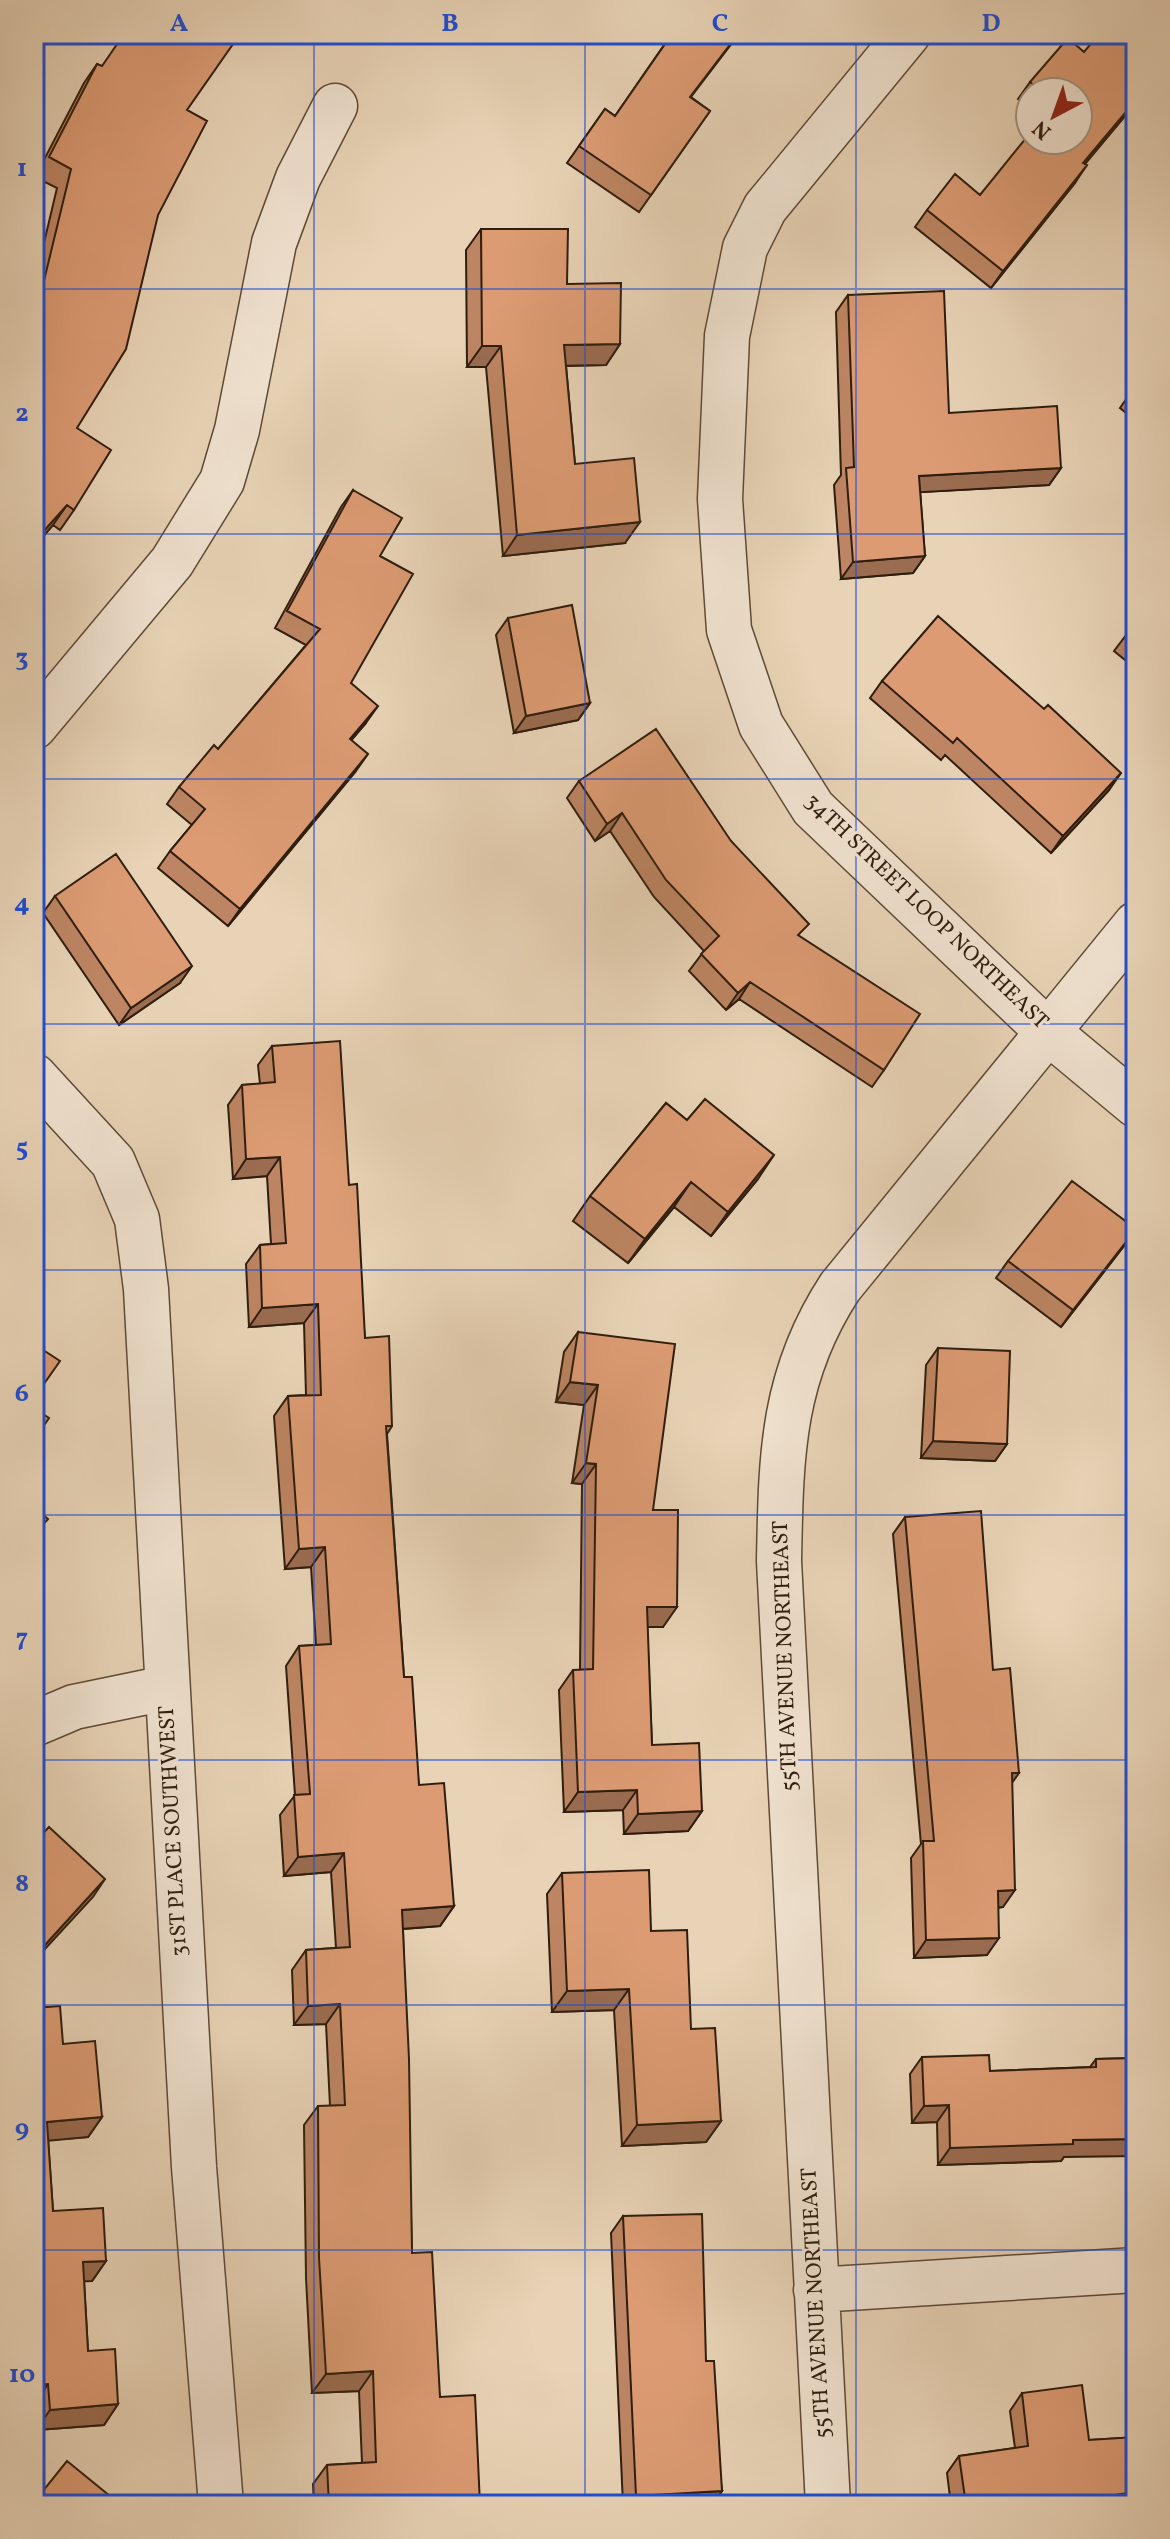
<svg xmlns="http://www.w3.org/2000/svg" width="1170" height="2539" viewBox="0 0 1170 2539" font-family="Vollkorn,serif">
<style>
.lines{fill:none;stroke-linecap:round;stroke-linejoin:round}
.minor-casing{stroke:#5d4a37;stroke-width:47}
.minor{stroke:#f0e2d0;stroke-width:44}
.wall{fill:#bd8563;stroke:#2f1d0d;stroke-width:2}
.shaded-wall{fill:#9a6c50;stroke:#2f1d0d;stroke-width:2}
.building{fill:#dc9b73;stroke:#2f1d0d;stroke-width:2}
.grid{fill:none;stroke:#1d4ed8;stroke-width:2;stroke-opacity:0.55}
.labels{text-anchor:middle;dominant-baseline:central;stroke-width:6;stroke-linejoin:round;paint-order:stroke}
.street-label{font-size:22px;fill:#2f1d0d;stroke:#f0e2d0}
.neatline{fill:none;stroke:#1d4ed8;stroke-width:3}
.grid-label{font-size:26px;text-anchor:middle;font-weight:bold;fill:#1d4ed8}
</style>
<rect width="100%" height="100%" fill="#e8d3b6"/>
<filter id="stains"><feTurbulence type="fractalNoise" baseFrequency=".0025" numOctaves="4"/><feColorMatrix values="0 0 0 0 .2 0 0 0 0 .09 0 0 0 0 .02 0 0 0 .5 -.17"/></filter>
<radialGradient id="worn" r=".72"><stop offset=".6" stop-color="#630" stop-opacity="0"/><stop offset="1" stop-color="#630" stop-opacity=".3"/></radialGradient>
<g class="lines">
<defs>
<path id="minor" d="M908,34L765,208L745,248L727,336L720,499L729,630L761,725L813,808L1047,1031L1136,1105
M34,727L172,562L222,481L237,430L274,243L298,178L335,106
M34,1076L113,1162L137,1219L146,1289L194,2167L221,2505
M34,1724L74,1707L166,1688
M816,2290L1136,2270
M828,2505L779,1561C781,1458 781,1377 840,1287L1136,924"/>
</defs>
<!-- minor casing -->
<use href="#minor" class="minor-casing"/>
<!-- minor -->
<use href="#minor" class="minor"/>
</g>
<!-- wall -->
<path class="wall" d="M650,34H739L691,97L710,111L639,212L567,163L605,109L615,116L664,45Z
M1136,34V103L1085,164L1075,183L991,288L915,227L927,210L980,195L1078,92H1030V109L1018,99L1030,82L1084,52Z
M97,64L187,110L158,215L77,428L74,510L60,530L53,525L34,547V285L57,188L35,177L84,83Z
M481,229L567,284L620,344L606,365L566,366L575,464L625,543L503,556L486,367H467L466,250Z
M848,295L949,413L1061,468L1049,485L920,492L925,556L913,573L841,579L834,485L841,475L836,312Z
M1136,385V421L1120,408Z
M353,490L380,556L351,683L366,723L351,740L356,771L228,926L158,868L170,851L192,825L167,804L179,787L218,749L306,645L275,628L341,507Z
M1136,574V587L1131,582Z
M508,618L590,703L578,720L514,733L496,635Z
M1136,622V669L1114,651Z
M882,681L1109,790L1051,853L945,755L941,760L870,698Z
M579,781L731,841L800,937L884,1070L872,1087L739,999L726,1010L689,971L704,951L654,897L610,831L595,841L567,798Z
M55,896L180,983L119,1025L43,913Z
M272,1046L349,1185L365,1338L392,1426L387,1434L404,1677L419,1785L454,1906L440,1926L403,1929L412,2253L440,2397L480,2505H314L313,2484L327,2465L362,2463L359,2391L312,2393L306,2278L304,2125L318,2106H330L326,2024L294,2025L292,1970L306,1950L336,1948L331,1872L284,1876L280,1815L295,1795L286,1666L299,1646L316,1645L311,1567L285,1569L274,1416L288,1396L306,1395L304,1323L249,1327L246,1264L260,1245L271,1244L267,1176L233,1179L228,1105L242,1085L260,1084L258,1065Z
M666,1103L758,1179L711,1236L674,1207L628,1263L573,1221L590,1196Z
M1124,1246L1061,1327L996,1278L1008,1261Z
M578,1332L653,1510L663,1627H647L652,1745L702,1811L688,1831L624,1834L623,1810L564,1812L559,1690L573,1670H580L582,1484L572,1483L584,1405L556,1402L564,1352Z
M938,1348L1007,1444L995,1461L921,1458L926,1365Z
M905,1517L993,1670L1012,1783L1003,1907L998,1908L987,1955L914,1958L911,1858L921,1844L893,1534Z
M562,1873L651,1931L691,2029L721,2121L706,2142L622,2146L614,2010L552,2012L547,1894Z
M34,2008L63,2044L102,2117L88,2137L48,2140L53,2211L106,2261L92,2281H84L88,2351L118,2404L104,2425L36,2430L34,2405Z
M922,2057L990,2071L1090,2067L1096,2059L1136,2058L1061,2161L938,2165L937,2122L912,2123L910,2074Z
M623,2216L706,2361L722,2491L712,2505H623L611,2233Z
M1022,2393L1089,2440L1136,2437V2505H951L947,2473L959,2456L1015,2448L1010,2411Z"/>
<!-- shaded-wall -->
<path class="shaded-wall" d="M1136,100V103L1071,180L1083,163Z
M1087,165L1075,183L991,288L1003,271Z
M620,344L606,365L549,366L564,345Z
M482,346H501L486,367H467Z
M1061,468L1049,485L907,493L919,476Z
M67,505L53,525L34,547V542Z
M640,522L625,543L503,556L517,535Z
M925,556L913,573L841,579L853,562Z
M590,703L578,720L514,733L526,716Z
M378,706L366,723L338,756L350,739Z
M368,754L356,771L228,926L240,909Z
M1121,773L1109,790L1051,853L1063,836Z
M622,813L610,831L595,841L607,824Z
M192,966L180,983L119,1025L131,1008Z
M750,982L739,999L726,1010L738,993Z
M774,1155L758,1179L711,1236L728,1212Z
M280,1157L267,1176L233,1179L246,1159Z
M691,1182L674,1207L628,1263L645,1239Z
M1136,1230L1124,1246L1061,1327L1073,1310Z
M318,1304L304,1323L249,1327L262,1308Z
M570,1382L598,1385L584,1405L556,1402Z
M933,1441L1007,1444L995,1461L921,1458Z
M586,1463L596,1464L582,1484L572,1483Z
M325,1547L311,1567L285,1569L299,1549Z
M647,1607H677L663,1627H633Z
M1012,1773H1019L1007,1790Z
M637,1790L623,1810L564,1812L578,1792Z
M702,1811L688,1831L624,1834L638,1814Z
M344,1853L331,1872L284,1876L298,1857Z
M105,1879L93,1897L34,1961V1957Z
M1015,1890L1003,1907L986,1908L998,1891Z
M454,1906L440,1926L388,1930L402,1910Z
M999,1938L987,1955L914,1958L926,1940Z
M629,1989L614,2010L552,2012L567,1991Z
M340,2004L326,2024L294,2025L308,2006Z
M949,2105L937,2122L912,2123L924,2106Z
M102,2117L88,2137L34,2142L47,2122Z
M721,2121L706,2142L622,2146L637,2125Z
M1136,2139V2156L1064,2157L1061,2161L938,2165L950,2148L1073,2140Z
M106,2261L92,2281L69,2282L83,2262Z
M373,2371L359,2391L312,2393L326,2374Z
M48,2384L34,2405V2385Z
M118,2404L104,2425L36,2430L50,2410Z
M722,2491L712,2505H629L636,2496Z
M1128,2493L1120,2505H1051Z"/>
<!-- building -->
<path class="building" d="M124,34H240L187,110L207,121L158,215L126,349L77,428L111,450L74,510L67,505L34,542V322L71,169L49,157L97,64L102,66Z
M672,34H738L690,97L710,111L651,195L579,146L605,109L615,116Z
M1099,34H1136V100L1083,163L1087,165L1003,271L927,210L955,174L980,195L1030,133V140H1078V92H1042L1030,82L1068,38L1084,52Z
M481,229H568L567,284L621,283L620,344L564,345L575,464L634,458L640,522L517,535L501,346H482Z
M944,291L949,413L1057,406L1061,468L919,476L925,556L853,562L846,468L854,467L848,295Z
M353,490L402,518L380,556L413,574L351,683L378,706L350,739L368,754L240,909L170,851L205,809L179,787L214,745L218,749L320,629L287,611Z
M572,605L590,703L526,716L508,618Z
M938,616L1044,709L1048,705L1121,773L1063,836L957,738L953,743L882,681Z
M1136,622V642L1126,634Z
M656,729L731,841L809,924L798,935L920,1014L884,1070L750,982L738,993L701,954L719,936L666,880L622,813L607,824L579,781Z
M116,854L192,966L131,1008L55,896Z
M340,1041L349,1185L357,1184L365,1338L389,1336L392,1426H386L404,1677H412L419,1785L444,1783L454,1906L402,1910L409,2059L412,2253L432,2252L440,2397L475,2395L480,2505H329L327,2465L376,2462L373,2371L326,2374L319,2258L318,2106L345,2105L340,2004L308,2006L306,1950L350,1947L344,1853L298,1857L294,1795L310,1794L299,1646L331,1644L325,1547L299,1549L288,1396L321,1395L318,1304L262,1308L260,1245L286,1243L280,1157L246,1159L242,1085L275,1082L272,1046Z
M705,1099L774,1155L728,1212L691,1182L645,1239L590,1196L666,1103L687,1120Z
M1072,1181L1136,1229L1073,1310L1008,1261Z
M578,1332L675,1344L653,1510H678L677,1607H647L652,1745L699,1743L702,1811L638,1814L637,1790L578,1792L573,1670L593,1669L596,1464L586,1463L598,1385L570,1382Z
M34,1344L60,1361L34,1398Z
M938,1348L1010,1351L1007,1444L933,1441Z
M34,1408L49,1418L34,1440Z
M34,1507L48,1519L34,1535Z
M981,1511L993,1670L1010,1668L1019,1773H1012L1015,1890L998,1891L999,1938L926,1940L923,1841H934L905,1517Z
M49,1827L105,1879L34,1957V1843Z
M649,1870L651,1931L687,1930L691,2029L715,2028L721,2121L637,2125L629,1989L567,1991L562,1873Z
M60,2006L63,2044L95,2041L102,2117L47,2122L53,2211L103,2208L106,2261L83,2262L88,2351L115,2349L118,2404L50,2410L48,2384L34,2385V2008Z
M989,2055L990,2071L1096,2067V2059L1136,2058V2139L1073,2140V2144L950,2148L949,2105L924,2106L922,2057Z
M702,2214L706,2361H714L722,2491L636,2496L623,2216Z
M1082,2385L1089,2440L1136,2437V2502H1129L1128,2493L1051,2505H966L959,2456L1028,2446L1022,2393Z
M67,2461L121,2505H34V2502Z"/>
<!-- grid -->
<path class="grid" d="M314,34V2505M585,34V2505M856,34V2505M34,289H1136M34,534H1136M34,779H1136M34,1024H1136M34,1270H1136M34,1515H1136M34,1760H1136M34,2005H1136M34,2250H1136"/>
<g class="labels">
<!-- street labels -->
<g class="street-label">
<text transform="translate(926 912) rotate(44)">34TH STREET LOOP NORTHEAST</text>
<text transform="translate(786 1656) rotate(-92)">55TH AVENUE NORTHEAST</text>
<text transform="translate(174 1831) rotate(-93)">31ST PLACE SOUTHWEST</text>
<text transform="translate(817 2303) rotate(-93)">55TH AVENUE NORTHEAST</text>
</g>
</g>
<!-- margin -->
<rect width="1170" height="2539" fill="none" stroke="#e8d3b6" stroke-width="88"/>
<!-- north arrow -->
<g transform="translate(1054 116) rotate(221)"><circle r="38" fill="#f0e2d0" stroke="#a39382" stroke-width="2"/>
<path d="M0-6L14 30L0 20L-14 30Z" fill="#8f2418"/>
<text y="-12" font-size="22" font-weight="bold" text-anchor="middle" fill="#2f1d0d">N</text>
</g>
<rect x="44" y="44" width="1082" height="2451" class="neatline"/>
<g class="grid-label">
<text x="179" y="31">A</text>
<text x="450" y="31">B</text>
<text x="720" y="31">C</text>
<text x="991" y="31">D</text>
<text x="22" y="176">1</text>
<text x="22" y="421">2</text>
<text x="22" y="666">3</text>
<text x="22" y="911">4</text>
<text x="22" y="1156">5</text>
<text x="22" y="1401">6</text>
<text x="22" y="1646">7</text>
<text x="22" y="1891">8</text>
<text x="22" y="2136">9</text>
<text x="22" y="2382">10</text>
</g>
<rect width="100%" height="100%" filter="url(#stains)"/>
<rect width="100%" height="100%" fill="url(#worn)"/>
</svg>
